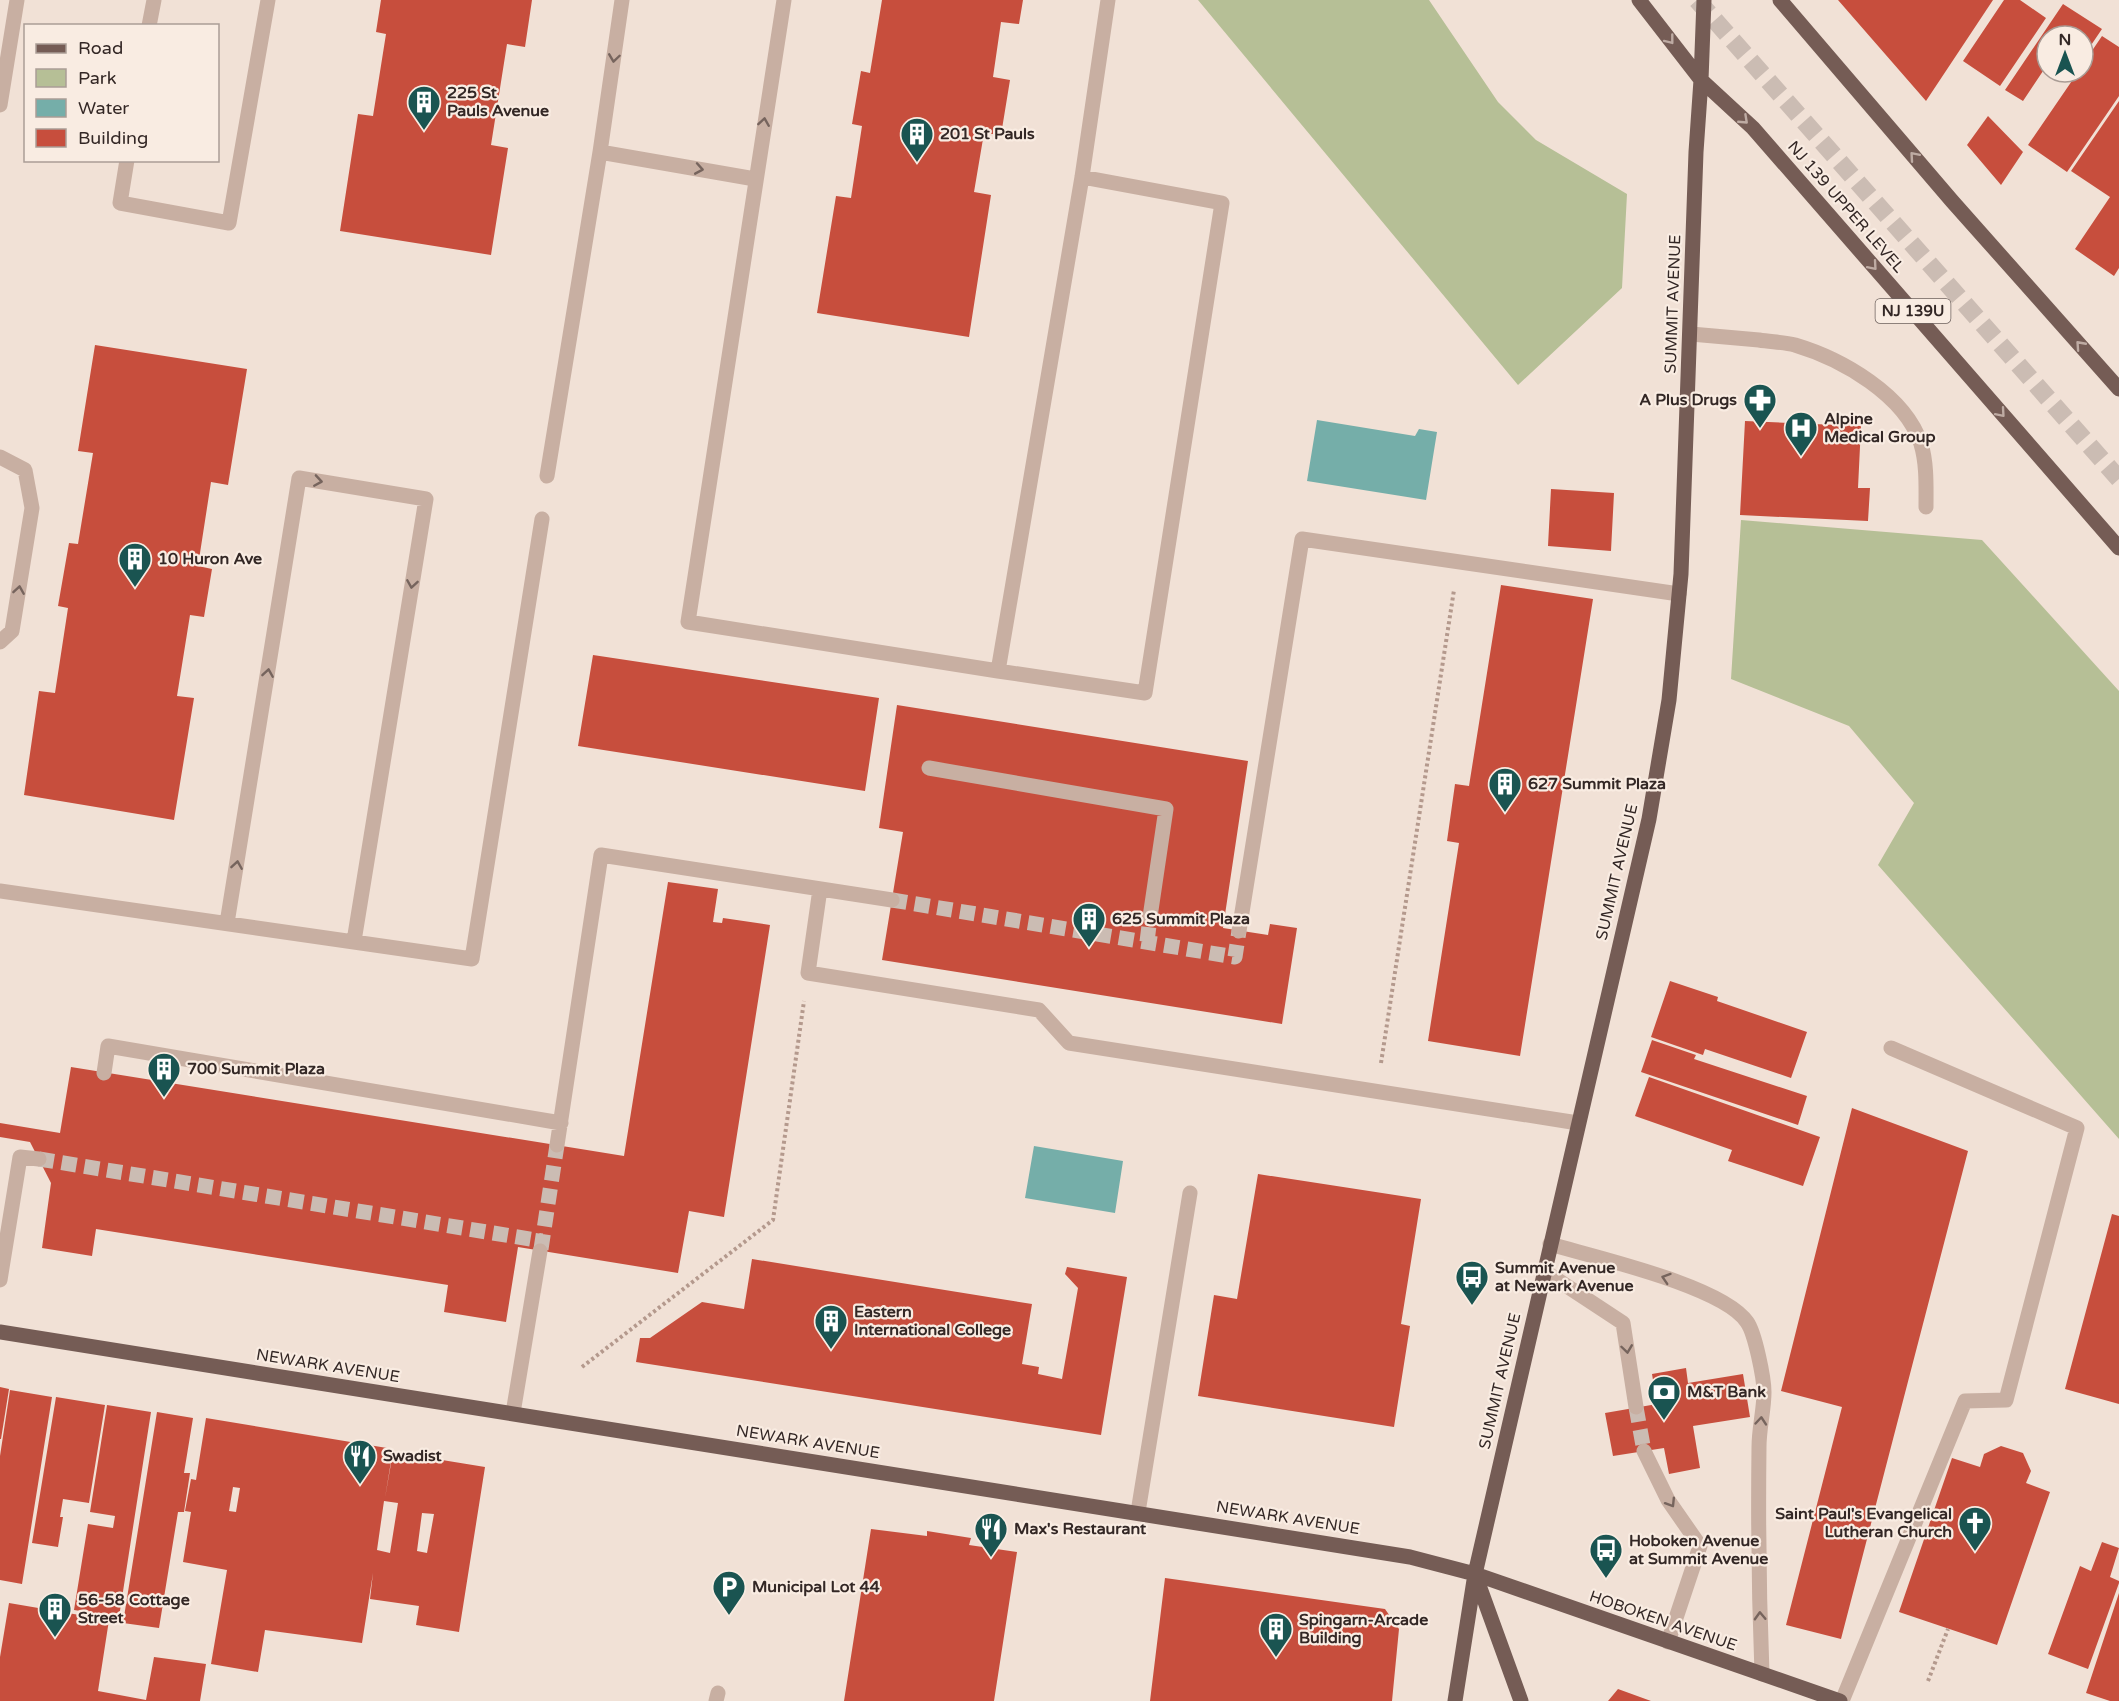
<svg xmlns="http://www.w3.org/2000/svg" width="2119" height="1701" viewBox="0 0 2119 1701" font-family="'Varela Round',sans-serif">
<style>
.green{fill:#b6bf96}
.water{fill:#75aea9}
.building{fill:#c74e3d;fill-rule:evenodd}
.lines{fill:none;stroke-linecap:round;stroke-linejoin:round}
.minor-tunnel{stroke:#cbbcb3;stroke-width:15;stroke-dasharray:15 8;stroke-linecap:butt}
.highway-tunnel{stroke:#cbbcb3;stroke-width:18;stroke-dasharray:18 9;stroke-linecap:butt}
.path{stroke:#b4998d;stroke-width:4;stroke-dasharray:3 3;stroke-linecap:butt}
.minor{stroke:#c8afa2;stroke-width:15}
.major{stroke:#755c55;stroke-width:15}
.oneway{stroke:#beaba3}
.oneway2{stroke:#76645d}
.labels{text-anchor:middle;dominant-baseline:central;stroke-width:4.5;stroke-linejoin:round;paint-order:stroke}
.shield{fill:#f9ece2;stroke:#6e625e;stroke-width:1.5}
.shield-label{font-size:15px;font-weight:bold;fill:#332725}
.poi-label{font-size:16px;font-weight:bold;fill:#332725;stroke:#f9ece2;text-anchor:start}
.street-label{font-size:16px;fill:#332725;stroke:#f9ece2}
</style>
<rect width="100%" height="100%" fill="#f1e1d6"/>
<!-- green -->
<path class="green" d="M1198,0H1429L1498,102L1536,140L1627,194L1622,288L1518,385Z
M1741,520L1982,540L2119,691V1139L1878,865L1914,803L1849,726L1731,679Z"/>
<!-- water -->
<path class="water" d="M1317,420L1415,436L1419,429L1437,432L1426,500L1307,481Z
M1034,1146L1123,1161L1115,1213L1025,1198Z"/>
<!-- building -->
<path class="building" d="M381,0H532L525,47L507,44L491,145L508,148L491,255L340,231L358,114L373,116L386,34L376,32Z
M882,0H1023L1019,24L1001,22L993,77L1010,80L1001,135L984,133L974,192L991,195L969,337L817,313L836,196L851,198L862,126L852,124L861,71L870,73Z
M1838,0H1993L1926,101Z
M2004,0H2020L2046,18L2000,86L1963,61Z
M2063,4L2102,29L2083,57V36H2047V65L2023,101L2005,90Z
M2102,36L2119,47V96L2067,172L2028,145L2078,72H2083V64Z
M2119,101V268L2114,276L2075,249L2110,197L2071,171Z
M1988,116L2023,152L2001,185L1967,145Z
M95,345L247,369L228,485L211,482L198,566L212,569L204,617L190,615L177,696L194,698L174,820L24,795L39,691L55,693L68,608L58,606L69,543L78,544L93,453L78,451Z
M1745,421L1861,426L1858,488H1870L1868,521L1740,515Z
M1551,489L1614,493L1611,551L1548,546Z
M1501,585L1593,599L1520,1056L1428,1041L1459,843L1447,841L1455,784L1469,786Z
M593,655L879,698L865,791L578,746Z
M897,705L1248,761L1223,928L1268,935L1270,924L1297,928L1282,1024L882,960L903,832L879,828Z
M668,882L718,889L713,922L722,923L723,918L770,925L724,1217L689,1211L678,1273L518,1247L506,1322L444,1312L448,1285L96,1229L92,1256L42,1248L51,1183L30,1142L0,1137V1123L60,1133L71,1067L624,1156Z
M1670,981L1718,997L1717,1001L1807,1032L1791,1078L1705,1049L1703,1055L1651,1037Z
M1652,1040L1696,1055L1694,1059L1807,1096L1798,1125L1641,1072Z
M1649,1077L1820,1137L1803,1186L1728,1161L1732,1150L1635,1116Z
M1852,1108L1968,1151L1841,1639L1786,1625L1842,1407L1781,1391Z
M1258,1174L1421,1199L1401,1324L1410,1326L1394,1427L1198,1396L1214,1295L1237,1299Z
M2112,1214L2119,1216V1404L2065,1389Z
M752,1259L1032,1304L1022,1364L1039,1367L1038,1374L1062,1379L1078,1288L1065,1274L1067,1267L1127,1277L1101,1435L636,1362L640,1338H650L702,1302L744,1309Z
M1686,1368L1688,1383L1743,1374L1750,1417L1693,1426L1700,1468L1669,1474L1664,1448L1613,1456L1605,1413L1657,1404L1652,1374Z
M0,1387L9,1389L1,1439H0Z
M10,1390L52,1397L22,1584L0,1580V1456Z
M56,1397L105,1405L89,1503L63,1499L60,1517H63L58,1547L32,1543Z
M107,1405L151,1412L119,1617L74,1610L88,1524L113,1528L115,1516L90,1512Z
M157,1412L193,1418L184,1473H190L184,1512H178L159,1628L123,1623Z
M206,1418L393,1449L385,1498L393,1452L485,1467L459,1632L416,1625L419,1606L370,1599L373,1573L362,1643L265,1630L258,1672L211,1664L227,1570L183,1562L191,1512L185,1511L191,1479L196,1480ZM233,1487L240,1488L236,1512L229,1511ZM384,1501L398,1503L390,1553L377,1550ZM422,1513L434,1514L427,1553L417,1551Z
M2001,1446L2023,1453L2031,1471L2026,1483L2050,1492L1997,1645L1899,1612L1952,1458L1980,1467L1984,1454Z
M871,1529L927,1536V1531L971,1538L969,1545L1017,1552L994,1701H844Z
M2102,1542L2119,1548L2110,1577L2119,1581V1583L2088,1669L2048,1654L2080,1566L2091,1571Z
M1165,1578L1385,1609L1399,1629L1392,1701H1150Z
M2119,1593V1701H2110L2086,1693Z
M9,1603L109,1620L98,1691L146,1700L154,1657L206,1664L200,1701H0V1657Z
M1618,1689L1651,1701H1608Z"/>
<g class="lines">
<!-- minor-tunnel -->
<path class="minor-tunnel" d="M892,900L1235,957L1239,931
M1147,942L1150,917
M39,1159L542,1241
M541,1249L557,1145
M1636,1407L1644,1451"/>
<!-- highway-tunnel -->
<path class="highway-tunnel" d="M1697,0L2119,479"/>
<!-- path -->
<path class="path" d="M1381,1063L1454,590
M582,1367L773,1220L804,1001
M1928,1681L1948,1629"/>
<!-- minor -->
<path class="minor" d="M622,0L600,152L755,179
M784,0L688,622L998,671
M149,26L154,0
M0,105L17,0
M127,160L120,203L229,223L268,0
M1082,177L1222,203L1145,693L998,671L1082,177L1108,0
M1691,334C1714,336 1736,338 1759,340C1771,342 1784,342 1795,345C1842,359 1905,395 1921,444C1927,464 1926,486 1926,507
M0,457L25,470L32,508L12,631L0,642
M547,476L600,152
M929,768L1166,809L1150,917
M820,889L808,973L1039,1010L1069,1043L1578,1123
M0,891L472,959L542,519
M227,923L299,478L426,499L354,941
M1239,931L1302,539L1679,594
M104,1073L108,1046L561,1123
M557,1145L601,855L892,900
M1550,1244C1594,1257 1723,1286 1747,1322C1755,1333 1764,1378 1764,1392C1764,1410 1759,1428 1759,1447C1758,1523 1759,1598 1762,1674
M1544,1271L1623,1323L1636,1407
M0,1280L20,1157L39,1159
M513,1413L540,1251
M1644,1451L1668,1500L1700,1546L1668,1642
M1138,1512L1190,1193
M716,1701L718,1693
M1842,1701L1965,1401L2006,1400L2077,1128L1891,1048"/>
<!-- major -->
<path class="major" d="M1639,0L1701,80L1753,128L2119,548
M1780,0L1952,201L2119,389
M0,1332L1410,1557L1475,1574L1840,1701
M1476,1577L1521,1701
M1455,1701L1475,1574L1649,819L1669,700L1681,574L1696,152L1701,80L1704,0"/>
</g>
<!-- one-way arrows -->
<defs><path id="oneway-chevron" d="M-2-3.5L2.5 0L-2 3.5" fill="none" stroke-width="1.6" stroke-linecap="round" stroke-linejoin="round" transform="scale(1.5)"/></defs>
<g class="oneway">
<use href="#oneway-chevron" transform="translate(1670 40) rotate(52)"/>
<use href="#oneway-chevron" transform="translate(1744 120) rotate(43)"/>
<use href="#oneway-chevron" transform="translate(1914 156) rotate(-131)"/>
<use href="#oneway-chevron" transform="translate(1873 266) rotate(49)"/>
<use href="#oneway-chevron" transform="translate(2080 345) rotate(-132)"/>
<use href="#oneway-chevron" transform="translate(2001 413) rotate(49)"/>
</g>
<g class="oneway2">
<use href="#oneway-chevron" transform="translate(614 58) rotate(98)"/>
<use href="#oneway-chevron" transform="translate(764 122) rotate(-81)"/>
<use href="#oneway-chevron" transform="translate(699 169) rotate(10)"/>
<use href="#oneway-chevron" transform="translate(318 481) rotate(9)"/>
<use href="#oneway-chevron" transform="translate(412 584) rotate(99)"/>
<use href="#oneway-chevron" transform="translate(19 590) rotate(-81)"/>
<use href="#oneway-chevron" transform="translate(268 673) rotate(-81)"/>
<use href="#oneway-chevron" transform="translate(237 865) rotate(-81)"/>
<use href="#oneway-chevron" transform="translate(1666 1278) rotate(-162)"/>
<use href="#oneway-chevron" transform="translate(1627 1349) rotate(82)"/>
<use href="#oneway-chevron" transform="translate(1761 1421) rotate(-85)"/>
<use href="#oneway-chevron" transform="translate(1671 1503) rotate(58)"/>
<use href="#oneway-chevron" transform="translate(1760 1616) rotate(-92)"/>
</g>
<!-- icons -->
<defs>
<symbol id="building-pin" viewBox="-11 -11 22 30"><path d="M0 17L-7.5 6A9.5 9.5 0 1 1 7.5 6Z" fill="#1a5451" stroke="#f9ece2"/><path d="M-4-6H4V6H1V3H-1V6H-4ZM-2.5-4.3h1.7v1.8h-1.7ZM.8-4.3h1.7v1.8H.8ZM-2.5-1h1.7V.8h-1.7ZM.8-1h1.7V.8H.8Z" fill="#fff"/></symbol>
<symbol id="pharmacy-pin" viewBox="-11 -11 22 30"><path d="M0 17L-7.5 6A9.5 9.5 0 1 1 7.5 6Z" fill="#1a5451" stroke="#f9ece2"/><path d="M-2-6h4v4h4v4h-4v4h-4v-4h-4v-4h4Z" fill="#fff"/></symbol>
<symbol id="hospital-pin" viewBox="-11 -11 22 30"><path d="M0 17L-7.5 6A9.5 9.5 0 1 1 7.5 6Z" fill="#1a5451" stroke="#f9ece2"/><path d="M-5-5h3v3.5h4V-5h3V5h-3V1.5h-4V5h-3Z" fill="#fff"/></symbol>
<symbol id="bus-pin" viewBox="-11 -11 22 30"><path d="M0 17L-7.5 6A9.5 9.5 0 1 1 7.5 6Z" fill="#1a5451" stroke="#f9ece2"/><path d="M-5-6H5V4H4V6H2V4H-2V6H-4V4H-5ZM-3.5-4V0h7V-4ZM-3.5 1.2v1.5H-2V1.2ZM2 1.2v1.5H3.5V1.2Z" fill="#fff"/></symbol>
<symbol id="bank-pin" viewBox="-11 -11 22 30"><path d="M0 17L-7.5 6A9.5 9.5 0 1 1 7.5 6Z" fill="#1a5451" stroke="#f9ece2"/><path d="M-6-4H6V4H-6ZM0-2.3a2.3 2.3 0 1 0 0 4.6a2.3 2.3 0 1 0 0-4.6Z" fill="#fff"/></symbol>
<symbol id="restaurant-pin" viewBox="-11 -11 22 30"><path d="M0 17L-7.5 6A9.5 9.5 0 1 1 7.5 6Z" fill="#1a5451" stroke="#f9ece2"/><path d="M-5-6h1v4h1v-4h1v4h1v-4h1v5L-1.5 .5V6h-2V.5L-5-1ZM5-6V6H3V1.5H1.5Q1.5-4 5-6Z" fill="#fff"/></symbol>
<symbol id="church-pin" viewBox="-11 -11 22 30"><path d="M0 17L-7.5 6A9.5 9.5 0 1 1 7.5 6Z" fill="#1a5451" stroke="#f9ece2"/><path d="M-1.2-6h2.4v3.5h3.3v2.4h-3.3V6h-2.4V-.1h-3.3v-2.4h3.3Z" fill="#fff"/></symbol>
<symbol id="parking-pin" viewBox="-11 -11 22 30"><path d="M0 17L-7.5 6A9.5 9.5 0 1 1 7.5 6Z" fill="#1a5451" stroke="#f9ece2"/><path d="M-3.5-5.5H1a3.5 3.5 0 0 1 0 7H-1V5.5H-3.5ZM-1-3.4V-.6H.8a1.4 1.4 0 0 0 0-2.8Z" fill="#fff"/></symbol>
</defs>
<g fill-rule="evenodd">
<use href="#building-pin" x="405" y="83" width="38" height="52"/>
<use href="#building-pin" x="898" y="115" width="38" height="52"/>
<use href="#pharmacy-pin" x="1741" y="381" width="38" height="52"/>
<use href="#hospital-pin" x="1782" y="409" width="38" height="52"/>
<use href="#building-pin" x="116" y="540" width="38" height="52"/>
<use href="#building-pin" x="1486" y="765" width="38" height="52"/>
<use href="#building-pin" x="1070" y="900" width="38" height="52"/>
<use href="#building-pin" x="145" y="1050" width="38" height="52"/>
<use href="#bus-pin" x="1453" y="1258" width="38" height="52"/>
<use href="#building-pin" x="812" y="1302" width="38" height="52"/>
<use href="#bank-pin" x="1645" y="1373" width="38" height="52"/>
<use href="#restaurant-pin" x="341" y="1437" width="38" height="52"/>
<use href="#church-pin" x="1956" y="1504" width="38" height="52"/>
<use href="#restaurant-pin" x="972" y="1510" width="38" height="52"/>
<use href="#bus-pin" x="1587" y="1531" width="38" height="52"/>
<use href="#parking-pin" x="710" y="1568" width="38" height="52"/>
<use href="#building-pin" x="36" y="1590" width="38" height="52"/>
<use href="#building-pin" x="1257" y="1610" width="38" height="52"/>
</g>
<g class="labels">
<!-- shield labels -->
<rect class="shield" x="1875.5" y="299" width="75" height="24" rx="4.5"/>
<g class="shield-label">
<text x="1913" y="311">NJ 139U</text>
</g>
<!-- poi labels -->
<g class="poi-label">
<text x="447" y="93">225 St<tspan x="447" dy="18">Pauls Avenue</tspan></text>
<text x="940" y="134">201 St Pauls</text>
<text x="1737" y="400" text-anchor="end">A Plus Drugs</text>
<text x="1824" y="419">Alpine<tspan x="1824" dy="18">Medical Group</tspan></text>
<text x="158" y="559">10 Huron Ave</text>
<text x="1528" y="784">627 Summit Plaza</text>
<text x="1112" y="919">625 Summit Plaza</text>
<text x="187" y="1069">700 Summit Plaza</text>
<text x="1495" y="1268">Summit Avenue<tspan x="1495" dy="18">at Newark Avenue</tspan></text>
<text x="854" y="1312">Eastern<tspan x="854" dy="18">International College</tspan></text>
<text x="1687" y="1392">M&amp;T Bank</text>
<text x="383" y="1456">Swadist</text>
<text x="1952" y="1514" text-anchor="end">Saint Paul's Evangelical<tspan x="1952" dy="18">Lutheran Church</tspan></text>
<text x="1014" y="1529">Max's Restaurant</text>
<text x="1629" y="1541">Hoboken Avenue<tspan x="1629" dy="18">at Summit Avenue</tspan></text>
<text x="752" y="1587">Municipal Lot 44</text>
<text x="78" y="1600">56-58 Cottage<tspan x="78" dy="18">Street</tspan></text>
<text x="1299" y="1620">Spingarn-Arcade<tspan x="1299" dy="18">Building</tspan></text>
</g>
<!-- street labels -->
<g class="street-label">
<text transform="translate(1846 207) rotate(49)">NJ 139 UPPER LEVEL</text>
<text transform="translate(1673 304) rotate(-88)">SUMMIT AVENUE</text>
<text transform="translate(1617 872) rotate(-77)">SUMMIT AVENUE</text>
<text transform="translate(328 1366) rotate(9)">NEWARK AVENUE</text>
<text transform="translate(1500 1381) rotate(-77)">SUMMIT AVENUE</text>
<text transform="translate(808 1442) rotate(9)">NEWARK AVENUE</text>
<text transform="translate(1288 1518) rotate(9)">NEWARK AVENUE</text>
<text transform="translate(1663 1621) rotate(19)">HOBOKEN AVENUE</text>
</g>
</g>
<!-- legend -->
<rect x="24" y="24" width="195" height="138" fill="#f9ece2" stroke="#aa9d96" stroke-width="1.5"/>
<rect x="36" y="44" width="30" height="9" fill="#755c55" stroke="#aa9d96" stroke-width="1.5"/>
<text x="78" y="54" font-size="18" fill="#332725">Road</text>
<rect x="36" y="69" width="30" height="18" fill="#b6bf96" stroke="#aa9d96" stroke-width="1.5"/>
<text x="78" y="84" font-size="18" fill="#332725">Park</text>
<rect x="36" y="99" width="30" height="18" fill="#75aea9" stroke="#aa9d96" stroke-width="1.5"/>
<text x="78" y="114" font-size="18" fill="#332725">Water</text>
<rect x="36" y="129" width="30" height="18" fill="#c74e3d" stroke="#aa9d96" stroke-width="1.5"/>
<text x="78" y="144" font-size="18" fill="#332725">Building</text>
<!-- north arrow -->
<g transform="translate(2065 54)"><circle r="28" fill="#f9ece2" stroke="#aa9d96" stroke-width="1.5"/>
<path d="M0-4.5L10 22L0 15L-10 22Z" fill="#1a5451"/>
<text y="-9" font-size="16" font-weight="bold" text-anchor="middle" fill="#332725">N</text>
</g>
</svg>
